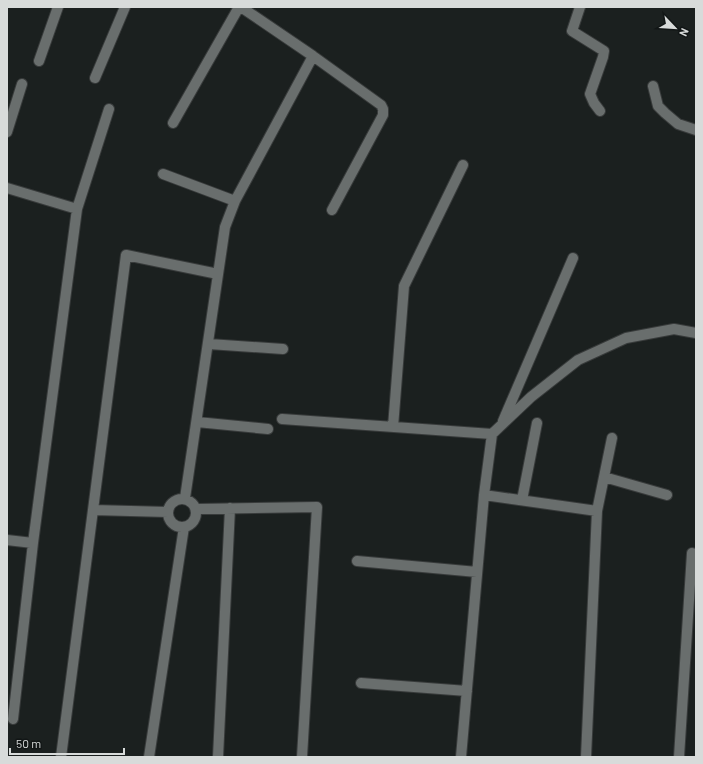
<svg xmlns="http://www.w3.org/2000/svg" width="703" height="764" viewBox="0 0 703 764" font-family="Barlow,sans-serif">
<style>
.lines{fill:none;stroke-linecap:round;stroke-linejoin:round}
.street-casing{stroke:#383b3b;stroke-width:12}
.street{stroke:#696e6d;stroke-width:10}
</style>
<rect width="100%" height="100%" fill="#1b201f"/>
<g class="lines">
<defs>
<path id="street" d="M241,7L313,56L381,105L383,109V115L332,210
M580,7L572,31L604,51L603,57L590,94L594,103L600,111
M39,61L58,7
M95,78L125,7
M653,86L658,106L665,113L678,124L696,130
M173,123L239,7
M7,132L22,84
M163,174L235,201
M7,188L77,209
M209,344L283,349
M282,419L492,434
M503,421L573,258
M197,422L268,429
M393,427L404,286L463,165
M604,477L667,495
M484,495L597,511
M185,498L225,227L235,201L313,56
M168 513a14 14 0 1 1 28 0a14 14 0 1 1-28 0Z
M522,500L537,423
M196,509L317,507L302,757
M93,510L168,512
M7,540L33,543
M357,561L477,572
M361,683L467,691
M13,719L33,543L77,209L109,109
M61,757L126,255L218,274
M149,757L184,527
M218,757L230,508
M461,757L484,495L492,434L531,397L578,360L626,338L674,329L696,333
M586,757L597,511L612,438
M679,757L692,553L696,554"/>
</defs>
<!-- street casing -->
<use href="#street" class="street-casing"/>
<!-- street -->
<use href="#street" class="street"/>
</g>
<!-- border -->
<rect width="703" height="764" fill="none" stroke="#d8dbda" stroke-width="16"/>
<!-- north arrow -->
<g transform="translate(675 28) rotate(115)" stroke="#121616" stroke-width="3" paint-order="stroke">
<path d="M0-3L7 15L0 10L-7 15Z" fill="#d8dbda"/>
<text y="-6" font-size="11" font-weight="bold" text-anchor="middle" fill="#d8dbda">N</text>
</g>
<!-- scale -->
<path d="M10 748v6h114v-6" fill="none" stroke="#d8dbda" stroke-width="2"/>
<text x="16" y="748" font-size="12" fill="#d8dbda" stroke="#121616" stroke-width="3" paint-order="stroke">50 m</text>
</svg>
